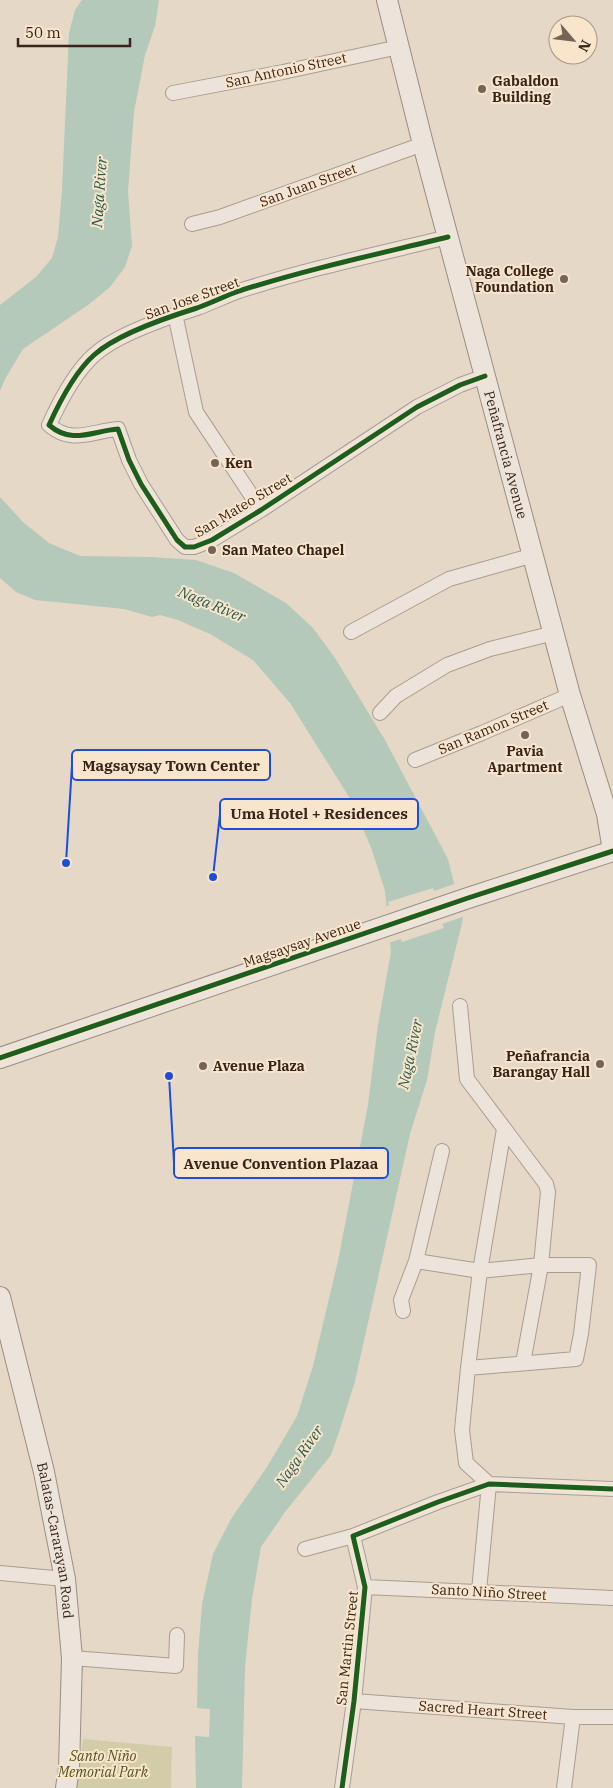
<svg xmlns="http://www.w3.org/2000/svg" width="613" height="1788" viewBox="0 0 613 1788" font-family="'IBM Plex Serif',serif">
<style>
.cemetery{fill:#d3cca8}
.water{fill:#b4c9b9}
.pier{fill:#e5d8c7}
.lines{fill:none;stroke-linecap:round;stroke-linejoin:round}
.minor-casing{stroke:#a99d91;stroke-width:16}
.secondary-casing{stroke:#998d81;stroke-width:22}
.minor{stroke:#ece4da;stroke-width:14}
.secondary{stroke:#ece4da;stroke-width:20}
.cycleway-casing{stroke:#f9e5cb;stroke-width:8}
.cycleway{stroke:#1b5e20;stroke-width:5}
.poi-dot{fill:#756357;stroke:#f9e5cb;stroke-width:2}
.labels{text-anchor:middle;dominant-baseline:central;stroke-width:4;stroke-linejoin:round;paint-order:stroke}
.street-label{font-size:14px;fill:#38241a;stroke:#f9e5cb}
.poi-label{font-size:14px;font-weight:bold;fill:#38241a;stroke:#f9e5cb;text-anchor:start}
.park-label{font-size:14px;font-style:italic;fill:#50561e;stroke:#f9e5cb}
.water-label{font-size:15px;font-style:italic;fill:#27594f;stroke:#f9e5cb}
.leader{fill:none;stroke:#1d4ed8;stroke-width:2}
.callout-dot{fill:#1d4ed8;stroke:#f9e5cb;stroke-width:2}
.callout{fill:#f9e5cb;stroke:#1d4ed8;stroke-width:2}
.callout-label{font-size:15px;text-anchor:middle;font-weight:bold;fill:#38241a}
</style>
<rect width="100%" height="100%" fill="#e5d8c7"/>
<!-- cemetery -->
<path class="cemetery" d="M83,1739L172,1747L171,1788H77Z"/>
<!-- water -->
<path class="water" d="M82,0H159L155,26L145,55L134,112L128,191L132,246L125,267L110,287L88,305L23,349L5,379L0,391V305L36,277L52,258L58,237L62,190L69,33L75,10Z
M0,497L24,523L49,543L80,556L150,557L196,560L234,573L286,603L313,628L335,658L385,740L448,859L463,919L435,1032L427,1080L410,1134L355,1381L341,1426L331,1455L285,1512L261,1547L252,1599L245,1667L242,1788H196L195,1736L209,1737L210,1709L197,1708L198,1655L202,1604L213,1554L231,1519L267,1467L297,1416L313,1366L338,1261L368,1105L378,1025L391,952L385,891L372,850L351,800L290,703L253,660L210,634L178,620L160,615L152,617L124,609L35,600L16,592L0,578Z"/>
<!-- pier -->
<path class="pier" d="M457,883L465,916L442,924L444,928L402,942L401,939L388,943L384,907L389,905L388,902L433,888L434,891Z"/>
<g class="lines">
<defs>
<path id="minor" d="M173,93L283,72L399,47
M192,224L220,217L423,144
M448,237C378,254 308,269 239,291C225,296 211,303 197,308C168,317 116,335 94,355C76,371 59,403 49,425C72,445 92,431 118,429L129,460L141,484L177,540L185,547H194L212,540L261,510L417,407L460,385L485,376
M175,314L196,412L261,510
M351,632L449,579L534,555
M380,713L396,696L447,665L490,649L554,633
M415,760L482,733L570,695
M460,1006L467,1079L546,1184L548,1192L541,1265L523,1363
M416,1261L480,1271L541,1265H589L581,1334L576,1359L468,1368
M403,1311L401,1300L416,1261L442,1151
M489,1484L466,1463L462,1430L468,1368L480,1271L504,1129
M305,1549L353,1536
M0,1573L65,1579
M365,1587L613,1598
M479,1591L489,1484
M72,1658L176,1666L177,1635
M354,1701L573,1717H613
M342,1788L354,1701L365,1587L353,1536L438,1502L489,1484L613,1489
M564,1788L573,1717"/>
<g id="secondary">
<path id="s1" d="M387,0L423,144L570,695L607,814L613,851"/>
<path d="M0,1058L468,898L613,851"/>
<path id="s2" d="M0,1297L44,1472L65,1579L72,1658L69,1768L66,1788"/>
</g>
</defs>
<!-- minor casing -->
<use href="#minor" class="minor-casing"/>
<!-- secondary casing -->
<use href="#secondary" class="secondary-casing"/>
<!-- minor -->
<use href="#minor" class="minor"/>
<!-- secondary -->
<use href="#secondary" class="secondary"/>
<defs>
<path id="cycleway" d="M448,237C378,254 308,269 239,291C225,296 211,303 197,308C168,317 116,335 94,355C76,371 59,403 49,425C72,445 92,431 118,429L129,460L141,484L177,540L185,547H194L212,540L261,510L417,407L460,385L485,376
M0,1058L468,898L613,851
M342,1788L354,1701L365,1587L353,1536L438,1502L489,1484L613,1489"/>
</defs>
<!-- cycleway casing -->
<use href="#cycleway" class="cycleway-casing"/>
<!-- cycleway -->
<use href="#cycleway" class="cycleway"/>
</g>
<!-- markers -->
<g class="poi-dot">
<circle cx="482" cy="89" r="5"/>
<circle cx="564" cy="279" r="5"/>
<circle cx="215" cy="463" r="5"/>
<circle cx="212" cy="550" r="5"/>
<circle cx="525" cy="735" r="5"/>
<circle cx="600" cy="1064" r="5"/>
<circle cx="203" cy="1066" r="5"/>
</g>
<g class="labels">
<!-- street labels -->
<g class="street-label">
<text transform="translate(286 70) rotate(-12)">San Antonio Street</text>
<text transform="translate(308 185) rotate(-20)">San Juan Street</text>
<text transform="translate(192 298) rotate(-20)">San Jose Street</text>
<text stroke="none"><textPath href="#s1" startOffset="470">Peñafrancia Avenue</textPath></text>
<text transform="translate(243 505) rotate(-31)">San Mateo Street</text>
<text transform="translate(493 727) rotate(-23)">San Ramon Street</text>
<text transform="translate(302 943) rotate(-19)">Magsaysay Avenue</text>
<text stroke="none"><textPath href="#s2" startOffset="250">Balatas-Cararayan Road</textPath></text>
<text transform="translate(489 1592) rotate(3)">Santo Niño Street</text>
<text transform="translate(347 1648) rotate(-84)">San Martin Street</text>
<text transform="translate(483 1710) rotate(4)">Sacred Heart Street</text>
</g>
<!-- poi labels -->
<g class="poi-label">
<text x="492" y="81">Gabaldon<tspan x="492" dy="16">Building</tspan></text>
<text x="554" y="271" text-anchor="end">Naga College<tspan x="554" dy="16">Foundation</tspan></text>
<text x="225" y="463">Ken</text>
<text x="222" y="550">San Mateo Chapel</text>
<text x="525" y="751" text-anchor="middle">Pavia<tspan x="525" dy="16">Apartment</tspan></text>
<text x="590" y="1056" text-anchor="end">Peñafrancia<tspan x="590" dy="16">Barangay Hall</tspan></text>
<text x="213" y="1066">Avenue Plaza</text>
</g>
<!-- park labels -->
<g class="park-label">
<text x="103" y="1756">Santo Niño<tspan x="103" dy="16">Memorial Park</tspan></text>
</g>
<!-- water labels -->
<g class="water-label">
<text transform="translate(99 192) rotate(-86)">Naga River</text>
<text transform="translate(212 604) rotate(22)">Naga River</text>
<text transform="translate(410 1054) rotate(-78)">Naga River</text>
<text transform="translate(299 1456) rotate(-55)">Naga River</text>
</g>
</g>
<!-- callouts -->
<path class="leader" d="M66 863L72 765M213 877L220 814M169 1076L174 1163"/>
<g class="callout-dot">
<circle cx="66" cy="863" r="5"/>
<circle cx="213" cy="877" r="5"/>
<circle cx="169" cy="1076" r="5"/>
</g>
<g class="callout">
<rect x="72" y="750" width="198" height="30" rx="5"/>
<rect x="220" y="799" width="198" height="30" rx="5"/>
<rect x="174" y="1148" width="214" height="30" rx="5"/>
</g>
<g class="callout-label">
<text x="171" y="771">Magsaysay Town Center</text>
<text x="319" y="819">Uma Hotel + Residences</text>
<text x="281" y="1169">Avenue Convention Plazaa</text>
</g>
<!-- north arrow -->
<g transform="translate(573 40) rotate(118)"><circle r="24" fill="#f9e5cb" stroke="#ac9884"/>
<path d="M0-4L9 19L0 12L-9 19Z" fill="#756357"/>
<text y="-8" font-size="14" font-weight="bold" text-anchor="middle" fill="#38241a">N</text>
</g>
<!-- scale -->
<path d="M18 38v8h112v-8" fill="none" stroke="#38241a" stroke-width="2.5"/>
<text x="25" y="38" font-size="15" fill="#38241a" stroke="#f9e5cb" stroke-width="4" paint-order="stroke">50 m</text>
</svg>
